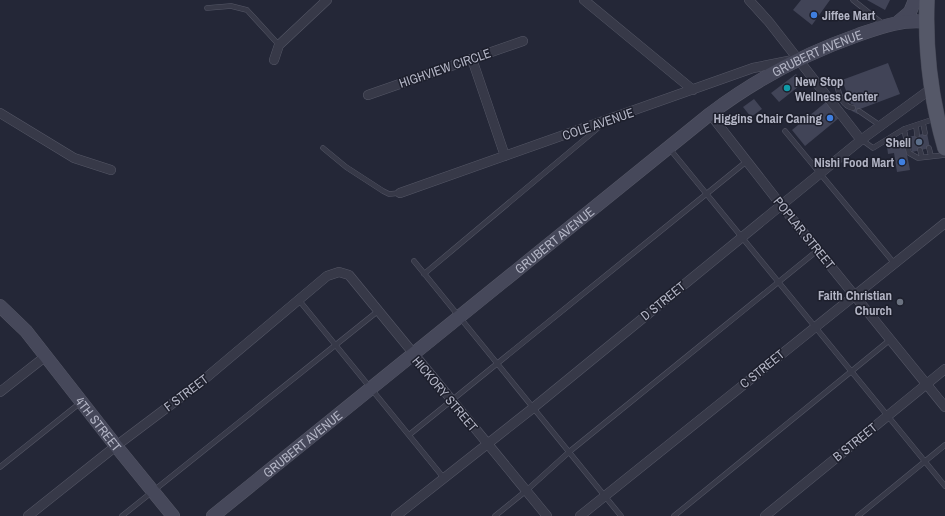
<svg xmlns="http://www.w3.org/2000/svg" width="945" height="516" viewBox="0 0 945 516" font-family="'Archivo Narrow',sans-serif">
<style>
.building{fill:#414457}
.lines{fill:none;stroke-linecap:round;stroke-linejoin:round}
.lane-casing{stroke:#555766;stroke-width:5.5}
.street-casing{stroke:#555766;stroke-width:10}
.secondary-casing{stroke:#555766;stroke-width:14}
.primary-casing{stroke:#414351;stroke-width:16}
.lane{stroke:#373948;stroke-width:4.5}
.street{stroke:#373948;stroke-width:9}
.secondary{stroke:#46485a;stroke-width:13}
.primary{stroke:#555868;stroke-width:15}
.shop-dot{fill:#3f7fe0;stroke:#1d1f2c;stroke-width:1.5}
.culture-dot{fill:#0f9aa8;stroke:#1d1f2c;stroke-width:1.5}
.service-dot{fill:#5c6f8a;stroke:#1d1f2c;stroke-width:1.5}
.worship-dot{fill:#6b7280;stroke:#1d1f2c;stroke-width:1.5}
.labels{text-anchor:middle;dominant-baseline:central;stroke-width:3;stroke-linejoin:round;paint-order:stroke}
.poi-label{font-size:13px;font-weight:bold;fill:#b2b4c4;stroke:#1d1f2c;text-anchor:end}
.street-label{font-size:13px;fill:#b2b4c4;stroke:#1d1f2c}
</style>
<rect width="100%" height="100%" fill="#242737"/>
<!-- building -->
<path class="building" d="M801,0H830L812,25L793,10Z
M867,0H890L885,10Z
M888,63L900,94L860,109L858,114L852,111L854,105L851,104L842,80Z
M796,74L803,83L779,102L771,93Z
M754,99L762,109L751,117L743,107Z
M826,102L839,118L805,146L792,130Z
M927,133L930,148L912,152L908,137Z
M904,139L910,170L897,172L894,153L888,154L887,146L890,145L889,142Z"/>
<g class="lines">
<defs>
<path id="lane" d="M853,0L883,24
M207,8L231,6L247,10L279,45
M836,82C839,93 841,106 853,108
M859,111L881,126
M934,119L904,129L909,153L918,158L945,155
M923,123L925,133
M916,125L917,135
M785,131L894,263
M862,140L873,148L904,129
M323,148L346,167L383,191L389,194L400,193
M669,148L945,486
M929,148L931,156
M920,150L922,157
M414,261L621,516
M424,274L604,123
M298,299L443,477
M409,435L747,161
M0,467L80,403
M122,516L378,311
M495,516L527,490L569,452L818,250
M674,516L891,339
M858,516L945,445"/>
<path id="street" d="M584,0L693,90
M749,0L769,22L861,140
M472,59L505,156
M274,60L279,45L327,0
M368,95L523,41
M0,113L74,158L111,170
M710,114L781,205L945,407
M400,193L753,68L793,60
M0,392L46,356
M28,516L116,446L201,382L327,276L339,272L349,275L547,516
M396,516L533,408L861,140L932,88
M580,516L945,223
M765,516L945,369"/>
<g id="secondary">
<path d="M897,23L910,12L915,0"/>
<path id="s1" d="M0,306L26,331L116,446L173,516"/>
<path id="s2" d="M213,516L710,114C756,79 804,54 858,35C881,27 902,19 927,22"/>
</g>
<path id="primary" d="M927,0C925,49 931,100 945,148"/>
</defs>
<!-- lane casing -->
<use href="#lane" class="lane-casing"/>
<!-- street casing -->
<use href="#street" class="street-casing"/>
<!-- secondary casing -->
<use href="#secondary" class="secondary-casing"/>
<!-- primary casing -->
<use href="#primary" class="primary-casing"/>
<!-- lane -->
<use href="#lane" class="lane"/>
<!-- street -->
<use href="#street" class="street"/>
<!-- secondary -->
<use href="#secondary" class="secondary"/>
<!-- primary -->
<use href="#primary" class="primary"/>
</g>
<!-- markers -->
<g class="shop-dot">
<circle cx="814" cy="15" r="4"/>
<circle cx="830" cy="118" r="4"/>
<circle cx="902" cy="162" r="4"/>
</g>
<circle class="culture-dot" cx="787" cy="88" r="4"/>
<circle class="service-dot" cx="919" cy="142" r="4"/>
<circle class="worship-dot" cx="900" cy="302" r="4"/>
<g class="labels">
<!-- poi labels -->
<g class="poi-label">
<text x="822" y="15" text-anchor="start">Jiffee Mart</text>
<text x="795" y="81" text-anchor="start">New Stop<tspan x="795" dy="15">Wellness Center</tspan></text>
<text x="822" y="118">Higgins Chair Caning</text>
<text x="911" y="142">Shell</text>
<text x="894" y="162">Nishi Food Mart</text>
<text x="892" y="295">Faith Christian<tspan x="892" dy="15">Church</tspan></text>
</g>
<!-- street labels -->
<g class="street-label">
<text stroke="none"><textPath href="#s2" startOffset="763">GRUBERT AVENUE</textPath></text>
<text transform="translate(445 68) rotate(-19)">HIGHVIEW CIRCLE</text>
<text transform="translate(598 124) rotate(-19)">COLE AVENUE</text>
<text transform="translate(804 233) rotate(51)">POPLAR STREET</text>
<text stroke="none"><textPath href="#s2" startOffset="439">GRUBERT AVENUE</textPath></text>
<text transform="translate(663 301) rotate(-39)">D STREET</text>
<text transform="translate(762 369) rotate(-39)">C STREET</text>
<text transform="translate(186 393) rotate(-37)">F STREET</text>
<text transform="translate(445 394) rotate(50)">HICKORY STREET</text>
<text stroke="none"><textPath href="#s1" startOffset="154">4TH STREET</textPath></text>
<text transform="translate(855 442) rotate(-39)">B STREET</text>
<text stroke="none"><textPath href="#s2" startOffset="115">GRUBERT AVENUE</textPath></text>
</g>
</g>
</svg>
